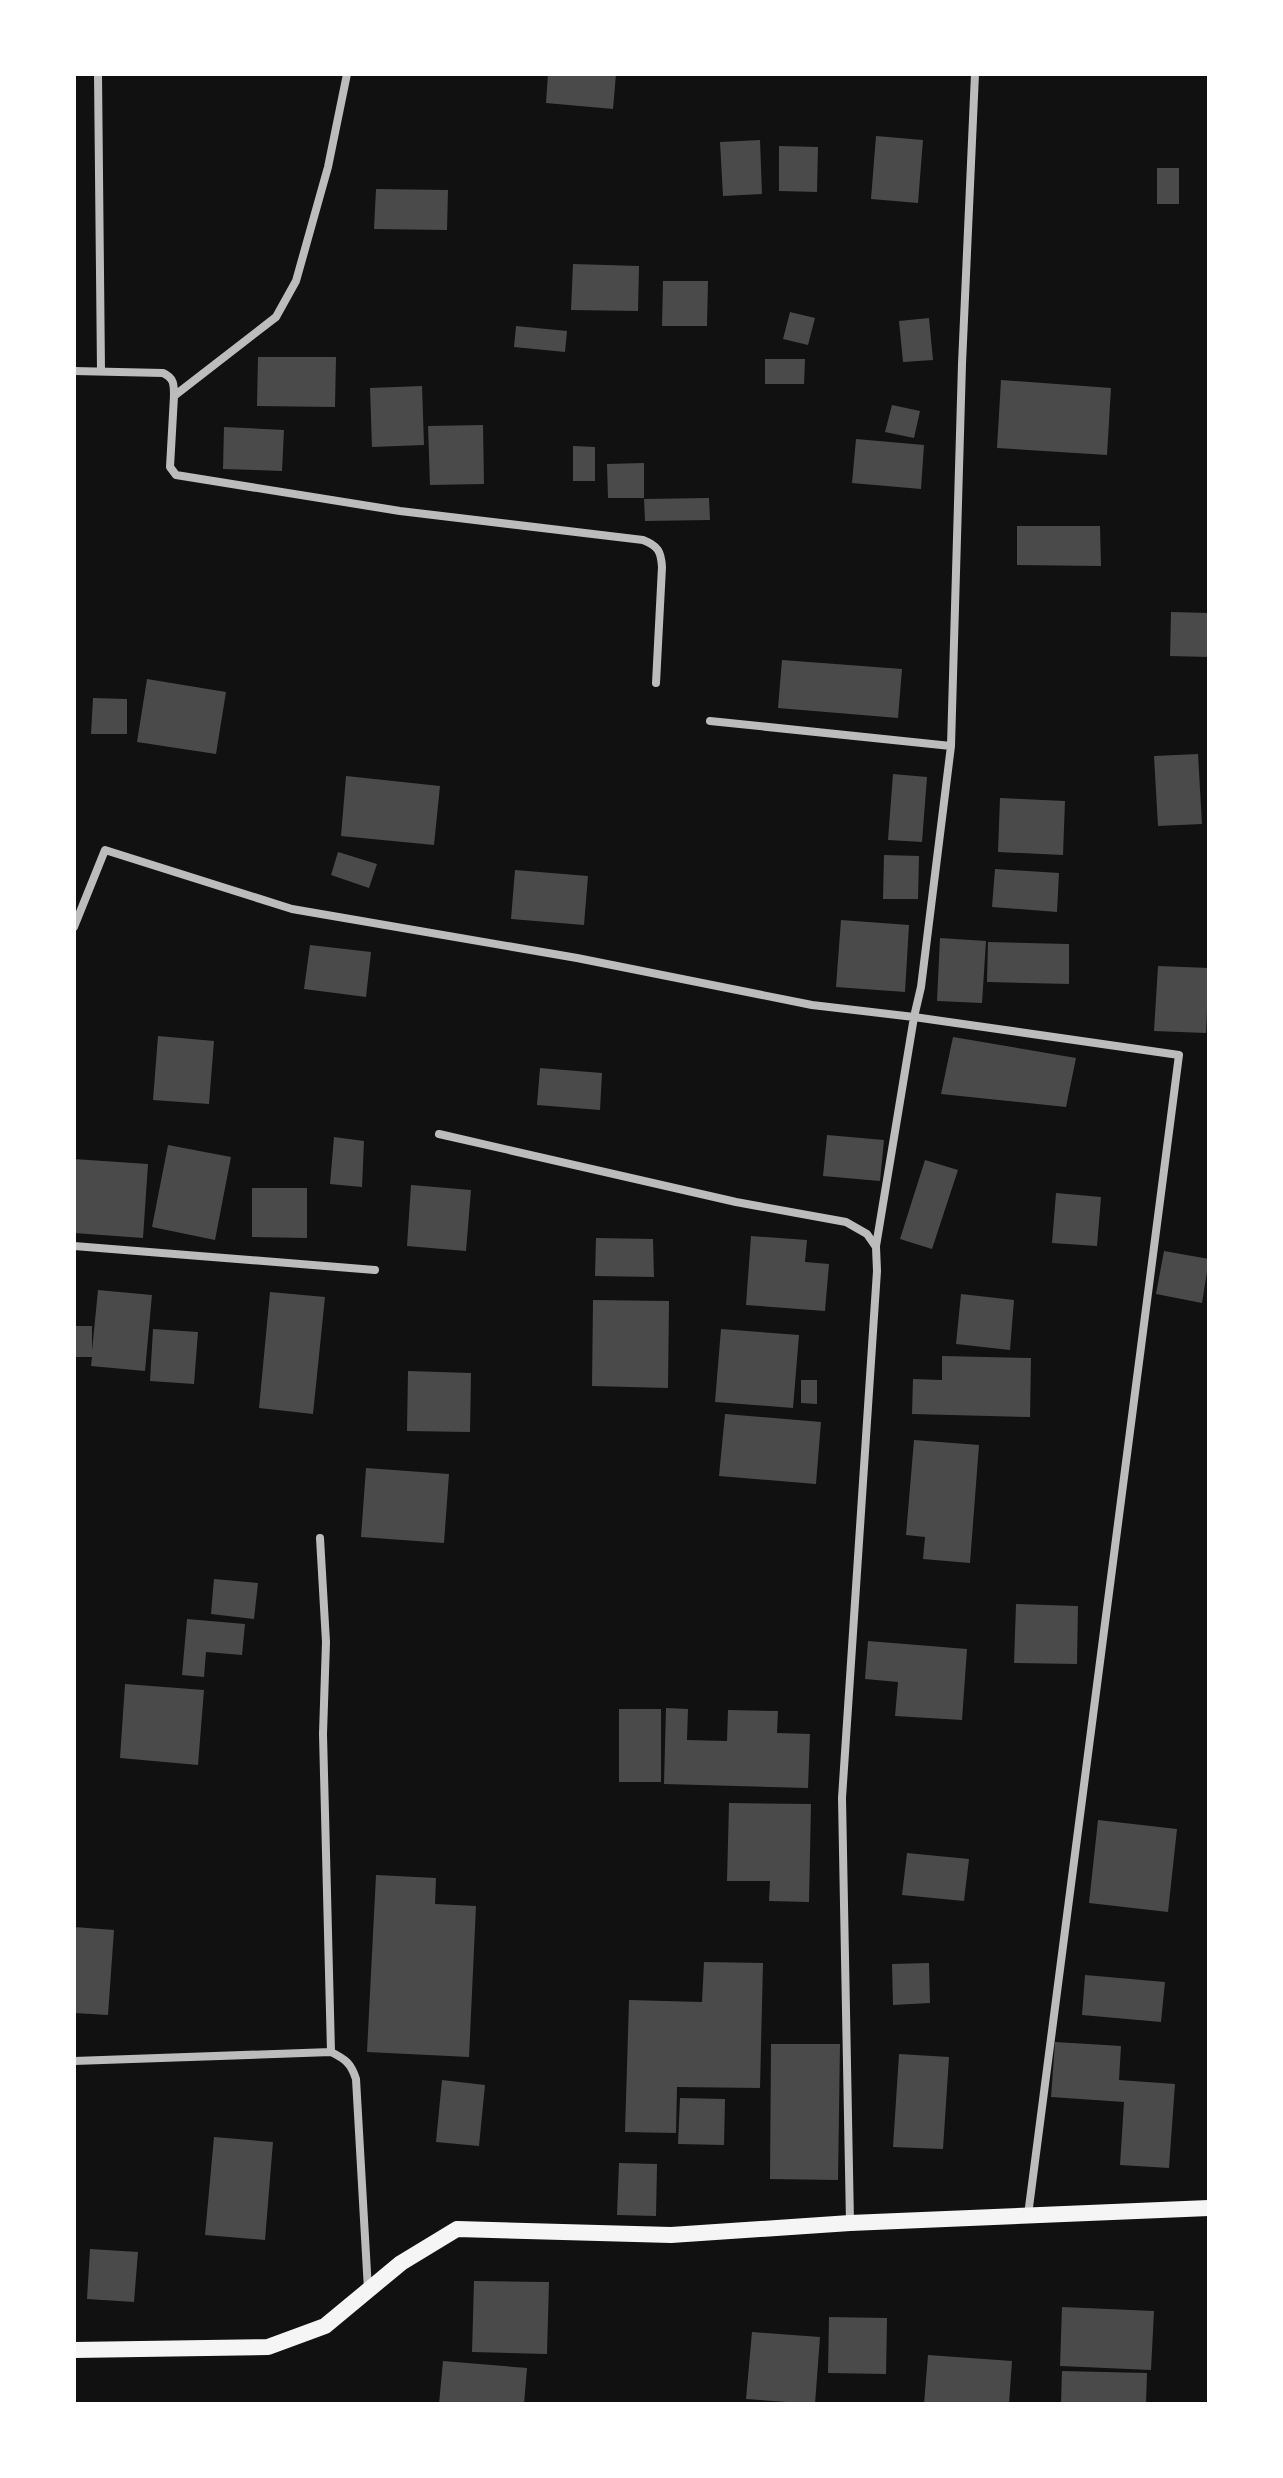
<svg xmlns="http://www.w3.org/2000/svg" width="1283" height="2478" viewBox="0 0 1283 2478" font-family="Mulish,sans-serif">
<style>
.building{fill:#4a4a4a}
.lines{fill:none;stroke-linecap:round;stroke-linejoin:round}
.minor{stroke:#bcbcbc;stroke-width:8}
.secondary{stroke:#f5f5f5;stroke-width:16}
</style>
<rect width="100%" height="100%" fill="#111"/>
<!-- building -->
<path class="building" d="M548,74H616L613,109L546,103Z
M876,136L923,140L918,203L871,199Z
M760,140L762,194L723,196L720,142Z
M779,146L818,147L817,192L779,191Z
M1157,168H1179V204H1157Z
M376,189L448,190L447,230L374,229Z
M573,264L639,266L638,311L571,310Z
M663,281H708L707,326H662Z
M790,312L815,318L808,345L783,339Z
M929,318L933,360L903,362L899,321Z
M516,326L567,331L565,352L514,347Z
M258,357H336L335,407L257,406Z
M765,359H805L804,384H765Z
M1001,380L1111,388L1107,455L997,448Z
M422,386L424,445L372,447L370,388Z
M892,405L920,411L914,438L885,432Z
M483,425L484,484L430,485L428,426Z
M224,427L284,430L282,471L223,469Z
M856,439L924,445L921,489L852,483Z
M573,446L595,447V481H573Z
M644,463V498H608L607,464Z
M709,498L710,520L645,521L644,499Z
M1017,526H1100L1101,566L1017,565Z
M1171,612L1209,613V657L1170,656Z
M782,660L902,669L898,718L778,708Z
M147,679L226,692L216,754L137,742Z
M93,698L127,699V734H91Z
M1198,754L1202,824L1158,826L1154,756Z
M893,774L927,777L922,842L888,840Z
M346,776L440,786L434,845L341,836Z
M1000,798L1065,801L1063,855L998,852Z
M338,852L377,864L369,888L331,875Z
M884,855L919,856L918,899H883Z
M995,869L1059,873L1057,912L992,907Z
M515,870L588,876L584,925L511,919Z
M841,920L909,925L905,992L836,987Z
M940,938L986,941L982,1003L937,1001Z
M988,942L1069,944V984L987,982Z
M310,945L371,952L366,997L304,989Z
M1158,966L1209,968L1206,1033L1154,1031Z
M158,1036L214,1041L209,1104L153,1100Z
M953,1037L1076,1058L1066,1107L941,1094Z
M540,1068L602,1073L600,1110L537,1105Z
M827,1135L884,1140L880,1181L823,1176Z
M334,1137L364,1141L362,1187L330,1184Z
M168,1145L231,1157L215,1240L152,1227Z
M74,1159L148,1164L143,1238L74,1233Z
M925,1160L958,1170L932,1249L900,1239Z
M411,1185L471,1190L466,1251L407,1246Z
M252,1188H307V1238L252,1237Z
M1056,1193L1101,1197L1097,1246L1052,1243Z
M751,1236L807,1240L805,1262L829,1264L825,1311L746,1305Z
M596,1238L653,1239L654,1277L595,1276Z
M1164,1251L1209,1259L1202,1303L1156,1294Z
M98,1290L152,1295L145,1371L91,1366L92,1357H74V1326H92V1351Z
M270,1292L325,1297L313,1414L259,1408Z
M961,1294L1014,1300L1010,1350L956,1344Z
M593,1300L669,1301L668,1388L592,1386Z
M153,1329L198,1332L194,1384L150,1381Z
M721,1329L799,1335L793,1408L715,1402Z
M942,1356L1031,1358L1030,1417L912,1414L913,1379L942,1380Z
M408,1371L471,1373L470,1432L407,1431Z
M801,1380H817V1404L801,1403Z
M725,1414L821,1422L816,1484L719,1476Z
M914,1440L979,1445L970,1563L923,1559L925,1537L906,1535Z
M366,1468L449,1474L444,1543L361,1537Z
M214,1579L258,1583L254,1619L211,1614Z
M1016,1604L1078,1606L1077,1664L1014,1663Z
M187,1619L245,1624L242,1655L206,1652L204,1677L182,1675Z
M868,1641L967,1649L962,1720L895,1716L898,1682L865,1679Z
M125,1684L204,1690L198,1765L120,1758Z
M666,1708L688,1709L687,1740L727,1741L728,1710L778,1711L777,1733L810,1734L808,1788L664,1784Z
M619,1709H661V1782H619Z
M729,1803L811,1804L809,1902L769,1901L770,1881H727Z
M1098,1820L1177,1829L1168,1912L1089,1903Z
M907,1853L969,1859L964,1901L902,1895Z
M376,1875L436,1878L435,1904L476,1906L469,2057L367,2052Z
M74,1927L114,1930L108,2015L74,2013Z
M704,1962L763,1963L760,2088L677,2087L676,2133L625,2132L629,2000L702,2002Z
M929,1963L930,2003L893,2005L892,1964Z
M1085,1975L1165,1982L1161,2022L1082,2015Z
M1055,2042L1121,2046L1119,2080L1175,2084L1169,2168L1120,2165L1124,2102L1051,2097Z
M771,2044H840L838,2180L770,2179Z
M899,2054L949,2057L943,2149L893,2147Z
M442,2080L485,2085L479,2146L436,2142Z
M680,2098L725,2099L724,2145L678,2144Z
M214,2137L273,2142L265,2240L205,2235Z
M619,2163L657,2164L656,2216L617,2215Z
M90,2249L138,2252L134,2302L87,2299Z
M474,2281L549,2282L547,2354L472,2352Z
M1062,2307L1154,2311L1151,2370L1060,2366Z
M829,2317L887,2318L886,2374L828,2373Z
M752,2332L820,2337L815,2404L746,2399Z
M928,2355L1012,2361L1009,2404H924Z
M443,2361L527,2368L524,2404H439Z
M1062,2371L1147,2373L1146,2404H1061Z"/>
<g class="lines">
<!-- minor -->
<path class="minor" d="M98,74L101,371
M975,74L962,364L951,746L921,987L914,1017L1179,1055L1028,2215
M74,371L163,373C174,378 174,384 174,396L170,467L176,475L400,511L643,540C658,546 661,551 662,567L656,683
M174,396L276,317L296,281L328,167L347,74
M710,721L951,746
M74,927L105,850L292,909L577,958L812,1005L914,1017L876,1246
M439,1134L736,1202L846,1222L867,1234L876,1247L877,1271L842,1798L850,2223
M74,1246L375,1270
M320,1538L326,1642L323,1734L331,2052
M74,2061L331,2052C345,2059 351,2063 356,2079L368,2290"/>
<!-- secondary -->
<path class="secondary" d="M74,2350L268,2347L325,2326L401,2263L457,2229L671,2235L850,2223L1209,2208"/>
</g>
<!-- border -->
<rect width="1283" height="2478" fill="none" stroke="#ffffff" stroke-width="152"/>
</svg>
